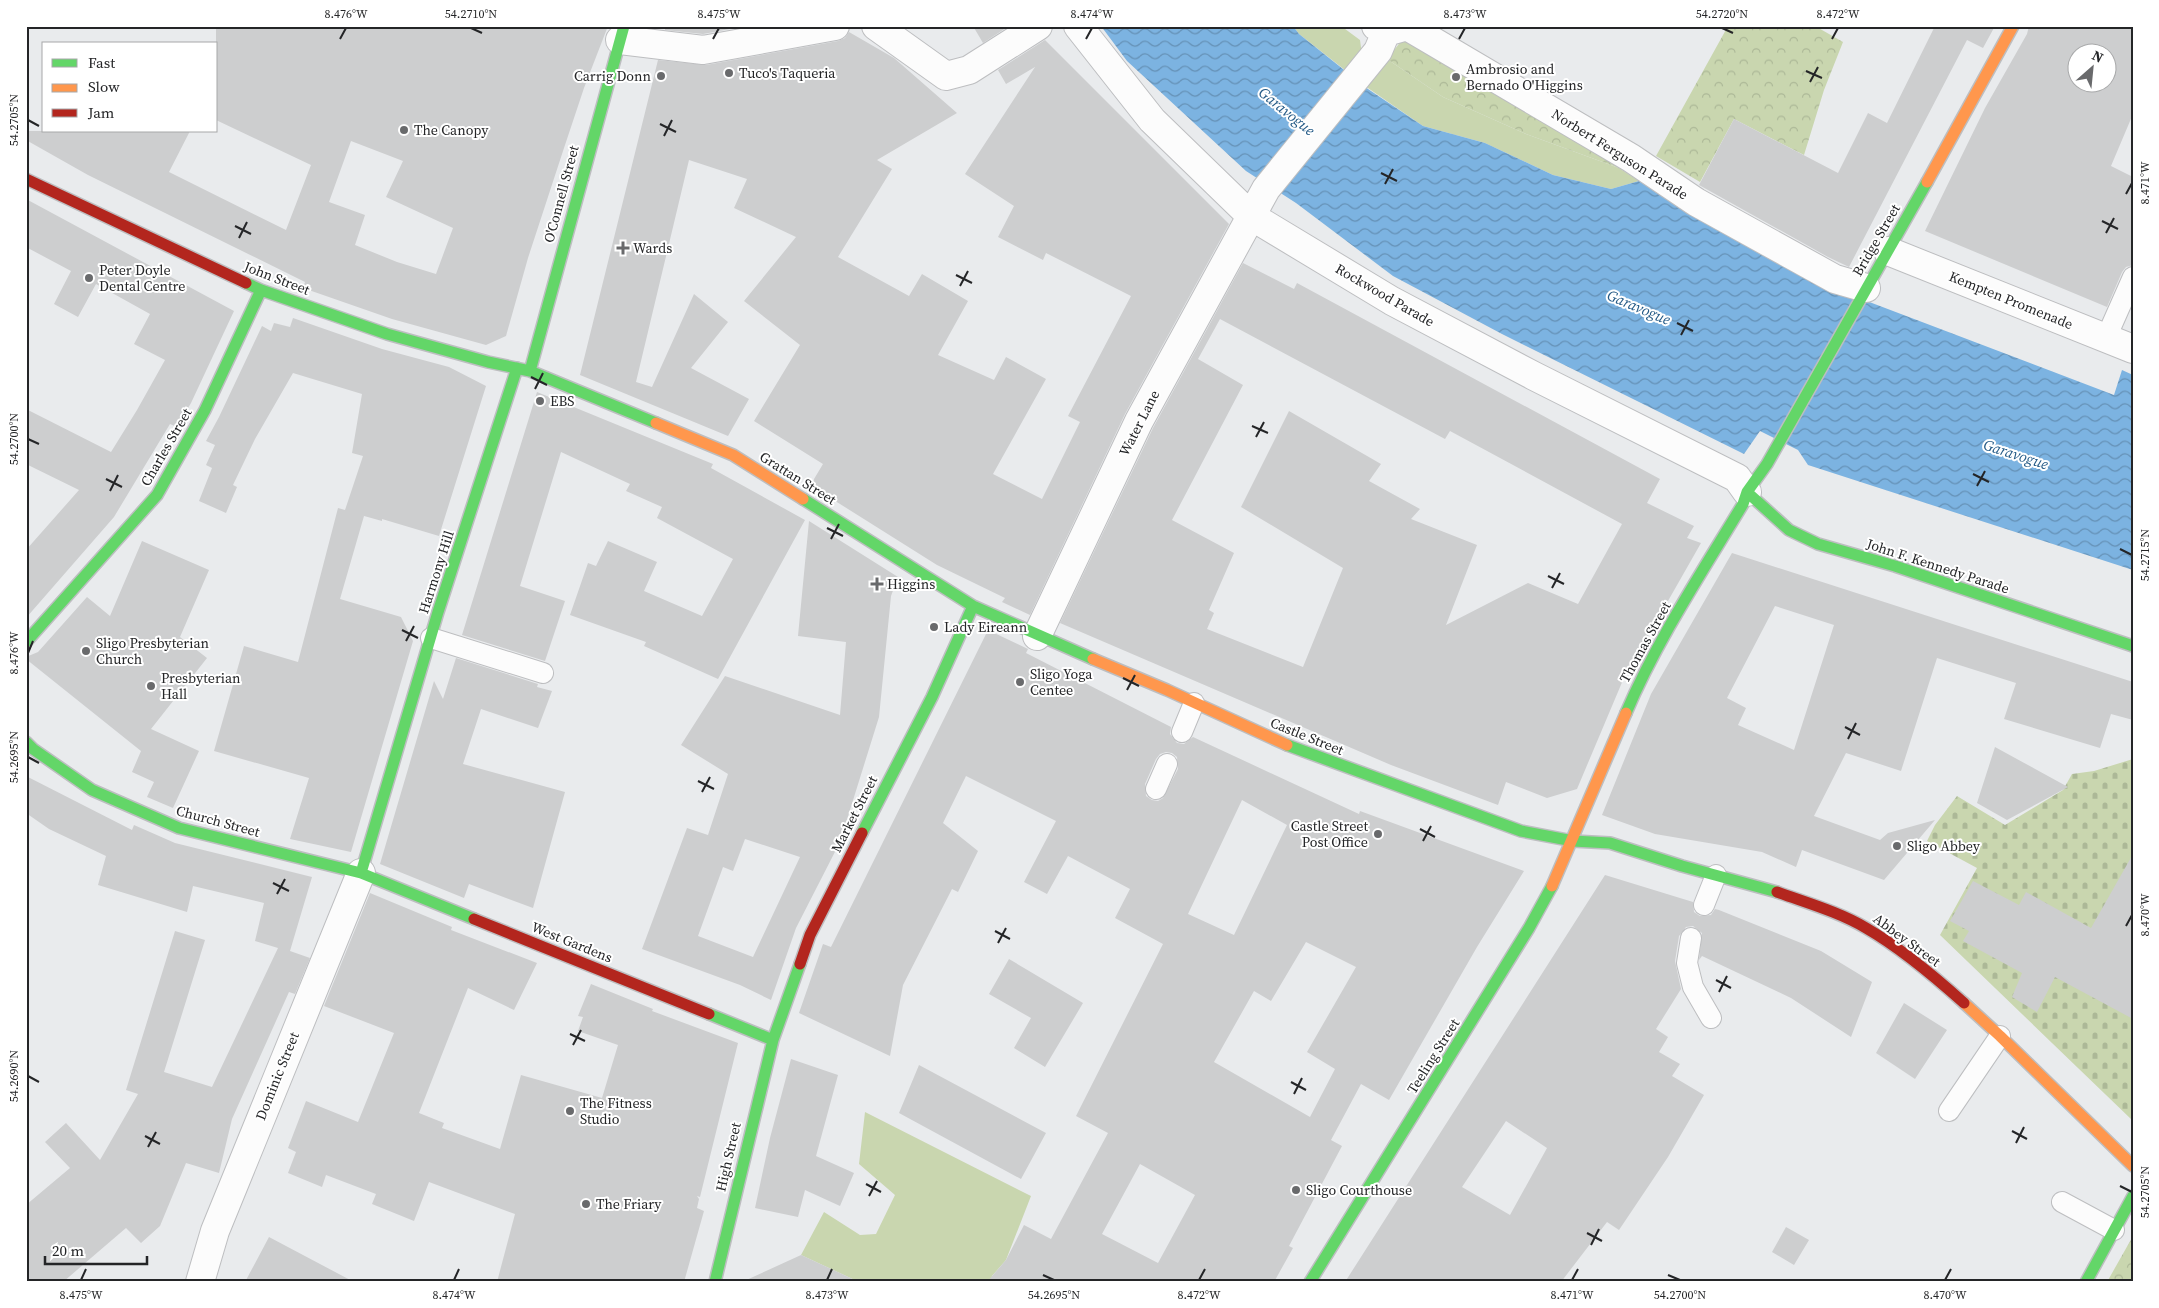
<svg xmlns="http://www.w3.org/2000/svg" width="2159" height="1308" viewBox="0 0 2159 1308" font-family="'Source Serif 4',serif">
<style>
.grass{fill:#c9d6af}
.cemetery{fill:url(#cemetery-stones)}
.park{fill:url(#park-crowns)}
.water{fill:url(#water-waves)}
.building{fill:#cdcecf;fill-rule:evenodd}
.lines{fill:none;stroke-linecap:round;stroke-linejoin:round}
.lane-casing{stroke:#bdbec0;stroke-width:22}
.street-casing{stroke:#bdbec0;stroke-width:30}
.fast-casing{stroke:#bdbec0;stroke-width:14}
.slow-casing{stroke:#bdbec0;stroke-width:14}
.jam-casing{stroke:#bdbec0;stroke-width:14}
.lane{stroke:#fcfcfc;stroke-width:20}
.street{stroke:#fcfcfc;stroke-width:28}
.fast{stroke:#63d668;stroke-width:11}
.slow{stroke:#ff974d;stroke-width:11}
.jam{stroke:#b3261e;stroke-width:11}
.ticks{fill:none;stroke:#242527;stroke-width:2}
.poi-dot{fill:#696a6c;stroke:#fff;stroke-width:2}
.labels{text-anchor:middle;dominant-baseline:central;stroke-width:4;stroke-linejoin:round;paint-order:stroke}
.poi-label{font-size:14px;fill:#242527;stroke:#fff;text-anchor:start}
.street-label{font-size:14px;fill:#242527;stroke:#fff}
.water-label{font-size:15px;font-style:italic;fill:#255b87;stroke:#fff}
.neatline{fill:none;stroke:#242527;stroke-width:2}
.ticks-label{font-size:12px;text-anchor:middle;fill:#242527}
</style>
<defs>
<pattern id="cemetery-stones" width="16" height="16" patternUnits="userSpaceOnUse" patternTransform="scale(1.25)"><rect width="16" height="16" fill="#c9d6af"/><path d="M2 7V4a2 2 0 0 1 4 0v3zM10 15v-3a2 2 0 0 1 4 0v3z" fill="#acb897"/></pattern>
<pattern id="park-crowns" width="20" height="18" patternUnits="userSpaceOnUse" patternTransform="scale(1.25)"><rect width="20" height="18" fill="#c9d6af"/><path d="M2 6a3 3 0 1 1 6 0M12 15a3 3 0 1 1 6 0" fill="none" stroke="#acb897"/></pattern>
<pattern id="water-waves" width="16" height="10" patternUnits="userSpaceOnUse" patternTransform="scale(1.25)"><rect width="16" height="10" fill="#7cb3e1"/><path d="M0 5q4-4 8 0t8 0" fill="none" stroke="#6591b6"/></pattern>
</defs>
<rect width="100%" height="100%" fill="#e9ebed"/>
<!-- grass -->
<path class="grass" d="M1293,26H1341L1360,40L1362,55L1350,74L1299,34Z
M1387,59L1443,97L1526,134L1619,168L1639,181L1611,189L1553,175L1485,143L1423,126L1365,86Z
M865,1112L1031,1196L1006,1260L992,1276L991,1282H859L801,1255L824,1212L860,1235L876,1234L895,1195L859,1164Z"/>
<!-- cemetery -->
<path class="cemetery" d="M2133,759V1118L2132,1120L1940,935L1977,868L1927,841L1935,825L1957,796L2005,825L2063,790L2072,774L2094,771Z"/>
<!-- park -->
<path class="park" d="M1728,26H1815L1843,42L1824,90L1804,155L1734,119L1700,182L1656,156Z
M1402,40H1414L1573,135L1619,168L1526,134L1443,97L1387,59Z
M2133,1236V1282H2107Z"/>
<!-- water -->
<path class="water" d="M1101,26H1293L1299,34L1368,89L1423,126L1485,143L1553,175L1611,189L1639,181L1678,205L1843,292L2114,395L2122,370L2133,375V570L1808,465L1798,450L1760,431L1744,454L1502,334L1393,276L1296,203L1246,171L1127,61Z"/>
<!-- building -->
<path class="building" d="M216,26H608L584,88L563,151L528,258L506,336L486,345L392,319L303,288L305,282L88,175L26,140V131H190L169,172L286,230L311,165L216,120ZM351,141L403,161L386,197L453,228L436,274L397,262L355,245L365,215L329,202Z
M665,26H746L703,34L665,30Z
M973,26H1009L983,43Z
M1935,26H1995L1983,48L1967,40L1849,267L1828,257L1699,185L1734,119L1838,173L1868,113L1887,123Z
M2029,26H2133V114L2111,166L2133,177V265L2126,267L2122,272L2107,307L1925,231L1985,108L2027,34ZM2076,52H2106V82H2076Z
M849,32L894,58L957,113L877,160L892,169L838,257L909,296L922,274L968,301L938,355L994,380L1006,357L1046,379L993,474L1042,499L1080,422L1068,416L1131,296L1046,253L1043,260L998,237L1014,206L965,174L1035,67L1006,84L998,70L1045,40L1229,224L1125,414L1030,615L1002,602L1005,598L937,565L813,487L814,479L823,464L754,421L800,345L744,301L796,237L734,208L747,179L689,160L636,382L652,387L694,294L728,322L691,368L749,399L728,436L580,375L658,60L706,65L838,41L845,38Z
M26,199L234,311L191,403L177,427L170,424L114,517L26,618V550L79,490L26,464V409L111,452L137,410L165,360L134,344L150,314L96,284L78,317L54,304L71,271L26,247Z
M1243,263L1294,289L1297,283L1660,479L1647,503L1694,526L1687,538L1701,543L1623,680L1577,789L1547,798L1506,782L1498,805L1391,765L1060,623L1153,428ZM1220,319L1445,439L1450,431L1622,524L1578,604L1528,583L1446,625L1477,545L1411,519L1420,509L1369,481L1381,464L1289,411L1241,507L1343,568L1303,667L1207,629L1214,613L1209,610L1234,553L1172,520L1243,385L1198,359Z
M293,318L382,349L449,367L486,386L439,536L382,519V521L357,514L364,516L340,599L401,617L413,641L351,852L290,839L309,778L214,751L244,646L298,662L338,508L345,510L363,456L352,453L362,394L293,373L255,439L233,485L237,487L226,513L199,501L212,468L206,465L215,445L206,441L219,417L262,326L271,331L274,323L290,327Z
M537,392L713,464L711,468L805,520L718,679L644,646L646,642L570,615L588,563L596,566L608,541L657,562L644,591L702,616L733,559L657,518L662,507L626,491L630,484L561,452L520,586L565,601L545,661L462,635Z
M809,521L898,577L891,596L879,717L840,842L796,928L771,1000L740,985L642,949L687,828L708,835L728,774L681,745L725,676L840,715L846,642L798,636ZM745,839L800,857L753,957L698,936L723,867L733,871Z
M142,541L209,570L180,637L207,658L151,729L199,751L173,808L147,797L154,782L132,772L141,751L26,659V657L38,652L87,597L110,616Z
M1732,553L2133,682V720L2111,714L2100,748L2004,719L2016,683L1937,658L1901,771L1846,753L1814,816L1880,840L1888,833L1935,820L1884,880L1802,850L1796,867L1762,852L1655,834L1602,815L1651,694ZM1775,606L1834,625L1794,750L1738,725L1746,708L1727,698Z
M988,630L1028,649L1026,653L1171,727L1170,734L1177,743L1184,744L1193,737L1359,814L1360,811L1524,871L1477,947L1389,1100L1361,1084L1331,1140L1342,1146L1289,1246L1293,1248L1274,1282H987L1006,1260L1024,1225L1051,1239L1108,1133L1076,1116L1163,944L1115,918L1130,889L1068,856L1047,894L1024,882L1056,821L966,776L943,823L978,851L958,892L952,889L903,985L890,1056L799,1013L823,944L831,947ZM1166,752L1172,753L1177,757L1178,769L1163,798L1158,801L1152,800L1146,796L1145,784L1156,759L1160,754ZM1242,800L1287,825L1234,935L1188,914ZM1306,942L1356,967L1307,1052L1335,1069L1310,1117L1214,1062L1254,991L1271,1001ZM1140,1164L1195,1195L1158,1263L1102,1234Z
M456,658L538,684L537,687L552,691L538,728L481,709L463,764L565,792L533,908L469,884L464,898L380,864L434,681L443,699Z
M1995,747L2068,787L2007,820L1977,803Z
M26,776L132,830L134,825L175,843L312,877L290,951L310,958L295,994L289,992L232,1119L219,1173L186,1163L160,1226L141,1243L126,1228L63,1282H26V1205L70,1168L45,1142L66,1123L100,1160L138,1094L126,1090L175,931L205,940L164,1072L212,1087L278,948L255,941L264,903L193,886L187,912L98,885L106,856L49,829L26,813Z
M2133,854V1019L2055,977L2037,1012L2012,997L2022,973L1963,941L1969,931L1950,921L1973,881L2019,905L2026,892L2091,928Z
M1605,875L1693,902L1694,912L1700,916L1711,915L1715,909L1719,910L1821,951L1872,982L1851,1037L1791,998L1702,956L1699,960L1702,933L1693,926L1686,927L1679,936L1675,961L1681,989L1656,1029L1668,1037L1659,1052L1680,1064L1672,1076L1704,1095L1668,1157L1619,1230L1607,1222L1561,1282H1345ZM1506,1121L1547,1148L1510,1215L1462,1187Z
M370,893L452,927L451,930L537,963L514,1010L468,988L419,1113L444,1123L442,1128L500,1149L521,1075L602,1098L618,1045L578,1031L583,1017L578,1016L591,984L653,1009L652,1011L738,1043L700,1197L697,1196L699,1199L697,1208L704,1211L684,1282H497L515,1214L429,1182L414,1221L372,1204L376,1194L326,1175L322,1187L288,1173L296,1152L288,1148L306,1101L358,1122L394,1033L324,1006Z
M1009,959L1083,1003L1045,1067L1014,1048L1031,1018L989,994Z
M1904,1003L1947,1030L1915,1079L1876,1053Z
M791,1059L838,1075L816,1156L854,1173L840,1206L805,1190L798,1217L755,1208L770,1138Z
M919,1065L1046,1133L1021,1179L899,1113Z
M1786,1227L1809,1240L1794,1265L1772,1252Z
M269,1237L354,1282H245Z
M801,1255L859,1282H742Z"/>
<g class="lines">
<defs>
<path id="lane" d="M2106,338L2133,277
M431,638L543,673
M1182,732L1194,703
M1156,789L1167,764
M1704,905L1716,875
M1691,938L1687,963L1693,987L1711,1018
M1949,1111L2000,1036
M2062,1202L2114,1230"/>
<path id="street" d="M876,26L946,76L969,70L1038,26
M1078,26L1152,120L1251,216L1392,301L1534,376L1737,478L1747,492
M1376,26L1386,32L1407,26L1631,158L1696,202L1835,279L1866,288
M620,40L703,50L835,26
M1888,251L2133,349
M1037,636L1139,421L1266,189L1378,51L1386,32
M200,1282L215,1231L361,873"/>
<path id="fast" d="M246,283L261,290L387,334L488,362L530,371L656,423
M530,371L624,26
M1747,492L1789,530L1818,544L1895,566L2133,646
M803,499L973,606L1093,659
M26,642L157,495L205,410L261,290
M1626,713C1657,640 1702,572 1743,504L1747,492L1767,464L1927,182
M26,742L33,749L92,790L179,828L361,873L474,919
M1287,745L1521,831L1573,841L1610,843L1682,866L1777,892
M862,833L932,697L973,606
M361,873L438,612L517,368
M709,1014L773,1040
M715,1282L773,1040L800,964
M1310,1282L1529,928L1552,886
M2086,1282L2133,1196"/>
<path id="slow" d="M1927,182L2013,26
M656,423L733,455L803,499
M1093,659L1167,690L1287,745
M1552,886L1626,713
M1964,1003L2000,1036L2133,1166"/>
<path id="jam" d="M26,179L246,283
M1777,892C1807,903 1839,912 1866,928C1901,948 1934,976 1964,1003
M474,919L709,1014
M800,964L810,935L862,833"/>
</defs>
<!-- lane casing -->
<use href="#lane" class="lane-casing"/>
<!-- street casing -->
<use href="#street" class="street-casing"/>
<!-- fast casing -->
<use href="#fast" class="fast-casing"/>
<!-- slow casing -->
<use href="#slow" class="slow-casing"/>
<!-- jam casing -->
<use href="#jam" class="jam-casing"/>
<!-- lane -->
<use href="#lane" class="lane"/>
<!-- street -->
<use href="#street" class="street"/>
<!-- fast -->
<use href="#fast" class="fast"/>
<!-- slow -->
<use href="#slow" class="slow"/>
<!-- jam -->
<use href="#jam" class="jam"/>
</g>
<!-- ticks -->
<path class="ticks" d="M471,28L482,33M1722,28L1733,33M340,39L346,28M713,39L719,28M1086,39L1092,28M1459,39L1465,28M1832,39L1838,28M1806,71L1822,78M1810,82L1818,67M28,120L39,126M660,124L676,132M664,136L672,120M1381,173L1397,181M1385,184L1393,169M2126,194L2132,183M2102,221L2118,229M235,226L251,234M2106,233L2114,218M239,238L247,222M956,275L972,283M960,286L968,271M1677,323L1693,331M1681,335L1689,320M531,377L547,385M535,389L543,373M1252,426L1268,433M1256,437L1264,422M28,439L39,444M1973,474L1989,482M106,479L122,487M1977,486L1985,471M110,491L118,475M827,528L843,536M831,539L839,524M2120,549L2132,555M1548,576L1564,584M1552,588L1560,573M402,630L418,638M406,641L414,626M28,653L33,641M1123,678L1139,686M1127,690L1135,675M1845,727L1860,735M1848,739L1856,723M28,757L39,763M698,781L714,789M702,792L710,777M1420,829L1435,837M1423,841L1431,826M273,883L289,891M277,894L285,879M2126,926L2132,915M995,931L1010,939M998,943L1006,928M1716,980L1731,988M1719,992L1727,976M570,1034L585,1041M573,1045L581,1030M28,1076L39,1082M1291,1082L1306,1090M1294,1094L1302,1078M2012,1131L2027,1139M145,1136L160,1144M2016,1143L2024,1127M148,1147L156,1132M866,1184L881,1192M2120,1186L2132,1192M869,1196L877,1181M1587,1233L1602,1241M1591,1245L1599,1229M1043,1275L1054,1280M1668,1275L1680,1280M81,1280L86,1269M454,1280L459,1269M827,1280L832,1269M1199,1280L1205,1269M1572,1280L1578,1269M1945,1280L1951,1269"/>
<!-- markers -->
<g class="poi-dot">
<circle cx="729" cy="73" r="5"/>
<circle cx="661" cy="76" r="5"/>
<circle cx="1456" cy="77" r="5"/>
<circle cx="404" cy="130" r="5"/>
<path d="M620.5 240.5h5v5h5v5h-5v5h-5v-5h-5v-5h5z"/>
<circle cx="89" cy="278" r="5"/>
<circle cx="540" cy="401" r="5"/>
<path d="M874.5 576.5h5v5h5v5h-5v5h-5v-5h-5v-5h5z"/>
<circle cx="934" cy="627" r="5"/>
<circle cx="86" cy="651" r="5"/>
<circle cx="1020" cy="682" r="5"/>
<circle cx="151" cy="686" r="5"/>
<circle cx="1378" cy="834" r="5"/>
<circle cx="1897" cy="846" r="5"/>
<circle cx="570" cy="1111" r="5"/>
<circle cx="1296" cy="1190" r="5"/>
<circle cx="586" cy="1204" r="5"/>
</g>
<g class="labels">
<!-- poi labels -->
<g class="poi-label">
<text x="1466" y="69">Ambrosio and<tspan x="1466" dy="16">Bernado O'Higgins</tspan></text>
<text x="739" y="73">Tuco's Taqueria</text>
<text x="651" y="76" text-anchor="end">Carrig Donn</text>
<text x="414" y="130">The Canopy</text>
<text x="633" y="248">Wards</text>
<text x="99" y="270">Peter Doyle<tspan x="99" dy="16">Dental Centre</tspan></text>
<text x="550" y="401">EBS</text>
<text x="887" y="584">Higgins</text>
<text x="944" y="627">Lady Eireann</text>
<text x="96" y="643">Sligo Presbyterian<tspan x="96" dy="16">Church</tspan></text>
<text x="1030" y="674">Sligo Yoga<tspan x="1030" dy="16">Centee</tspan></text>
<text x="161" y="678">Presbyterian<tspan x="161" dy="16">Hall</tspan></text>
<text x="1368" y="826" text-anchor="end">Castle Street<tspan x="1368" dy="16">Post Office</tspan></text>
<text x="1907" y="846">Sligo Abbey</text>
<text x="580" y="1103">The Fitness<tspan x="580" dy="16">Studio</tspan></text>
<text x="1306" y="1190">Sligo Courthouse</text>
<text x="596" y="1204">The Friary</text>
</g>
<!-- street labels -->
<g class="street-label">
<text transform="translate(1620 154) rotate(32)">Norbert Ferguson Parade</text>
<text transform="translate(561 194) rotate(-75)">O'Connell Street</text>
<text transform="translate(1876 240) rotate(-60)">Bridge Street</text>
<text transform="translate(277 278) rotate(21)">John Street</text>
<text transform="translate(1385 295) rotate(30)">Rockwood Parade</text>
<text transform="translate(2011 300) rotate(22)">Kempten Promenade</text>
<text transform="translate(1139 423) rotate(-63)">Water Lane</text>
<text transform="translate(166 447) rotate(-60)">Charles Street</text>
<text transform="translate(798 478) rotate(32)">Grattan Street</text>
<text transform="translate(1938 566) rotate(18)">John F. Kennedy Parade</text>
<text transform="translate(436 572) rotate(-72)">Harmony Hill</text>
<text transform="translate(1645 642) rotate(-61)">Thomas Street</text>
<text transform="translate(1307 736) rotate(22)">Castle Street</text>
<text transform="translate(854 814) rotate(-63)">Market Street</text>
<text transform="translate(218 821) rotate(15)">Church Street</text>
<text transform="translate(1907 940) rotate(36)">Abbey Street</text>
<text transform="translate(572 942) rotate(22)">West Gardens</text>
<text transform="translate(1433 1056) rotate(-58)">Teeling Street</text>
<text transform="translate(277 1076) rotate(-68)">Dominic Street</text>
<text transform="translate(728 1157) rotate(-77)">High Street</text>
</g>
<!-- water labels -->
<g class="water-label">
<text transform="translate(1287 111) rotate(39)">Garavogue</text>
<text transform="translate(1639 307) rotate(23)">Garavogue</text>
<text transform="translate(2016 454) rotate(18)">Garavogue</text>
</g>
</g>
<!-- border -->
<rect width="2159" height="1308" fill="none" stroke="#ffffff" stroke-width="55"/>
<!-- legend -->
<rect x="42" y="42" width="175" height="90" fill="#ffffff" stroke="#a7a8a9"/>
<rect x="52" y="59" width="25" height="8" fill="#63d668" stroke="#a7a8a9"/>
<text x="88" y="68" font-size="15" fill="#242527">Fast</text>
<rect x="52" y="84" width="25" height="8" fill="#ff974d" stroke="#a7a8a9"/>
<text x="88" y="92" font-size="15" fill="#242527">Slow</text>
<rect x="52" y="109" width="25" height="8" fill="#b3261e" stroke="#a7a8a9"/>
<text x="88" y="118" font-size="15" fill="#242527">Jam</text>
<!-- north arrow -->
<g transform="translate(2092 68) rotate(27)"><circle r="24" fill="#ffffff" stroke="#a7a8a9"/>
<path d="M0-4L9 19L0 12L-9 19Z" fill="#696a6c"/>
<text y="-8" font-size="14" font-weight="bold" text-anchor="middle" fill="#242527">N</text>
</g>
<!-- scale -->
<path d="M45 1256v8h102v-8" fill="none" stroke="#242527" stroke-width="2.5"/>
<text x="52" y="1256" font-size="15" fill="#242527" stroke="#ffffff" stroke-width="4" paint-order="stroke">20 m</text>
<rect x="28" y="28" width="2104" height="1252" class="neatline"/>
<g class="ticks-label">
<text x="346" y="18">8.476°W</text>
<text x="471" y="18">54.2710°N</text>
<text x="719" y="18">8.475°W</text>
<text x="1092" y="18">8.474°W</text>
<text x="1465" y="18">8.473°W</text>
<text x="1722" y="18">54.2720°N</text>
<text x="1838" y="18">8.472°W</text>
<text transform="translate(14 120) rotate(-90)" y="4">54.2705°N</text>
<text transform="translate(2145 183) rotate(-90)" y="4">8.471°W</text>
<text transform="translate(14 439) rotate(-90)" y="4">54.2700°N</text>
<text transform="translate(2145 555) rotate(-90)" y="4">54.2715°N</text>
<text transform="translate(14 653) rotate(-90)" y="4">8.476°W</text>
<text transform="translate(14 757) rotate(-90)" y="4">54.2695°N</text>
<text transform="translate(2145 915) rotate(-90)" y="4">8.470°W</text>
<text transform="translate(14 1076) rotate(-90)" y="4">54.2690°N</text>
<text transform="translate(2145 1192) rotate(-90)" y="4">54.2705°N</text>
<text x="81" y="1299">8.475°W</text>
<text x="454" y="1299">8.474°W</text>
<text x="827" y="1299">8.473°W</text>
<text x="1054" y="1299">54.2695°N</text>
<text x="1199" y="1299">8.472°W</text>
<text x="1572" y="1299">8.471°W</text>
<text x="1680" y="1299">54.2700°N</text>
<text x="1945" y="1299">8.470°W</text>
</g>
</svg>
